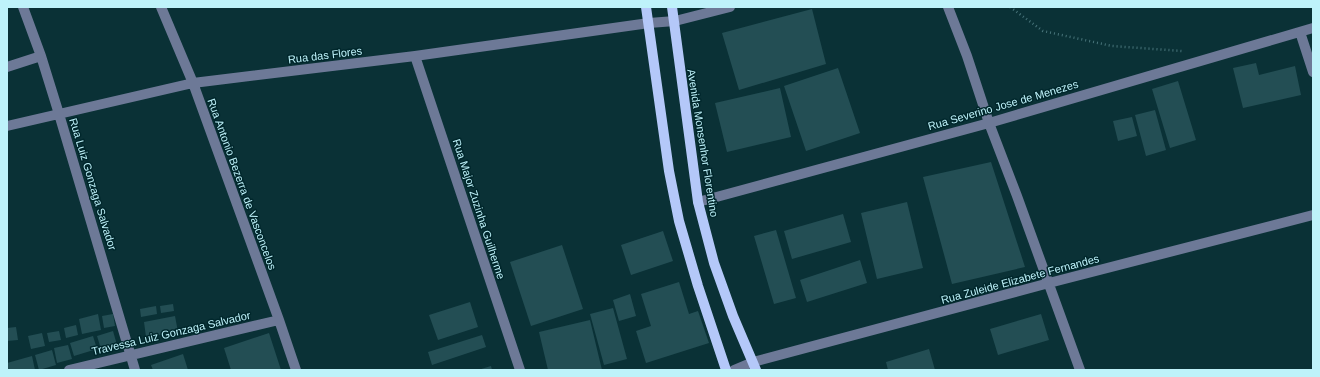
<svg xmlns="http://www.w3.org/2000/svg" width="1320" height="377" viewBox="0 0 1320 377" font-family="Arial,sans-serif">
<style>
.building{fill:#234e54}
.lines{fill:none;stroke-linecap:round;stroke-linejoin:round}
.path{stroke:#48747a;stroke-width:2.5;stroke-dasharray:1 3;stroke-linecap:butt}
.minor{stroke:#6d7997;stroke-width:10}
.major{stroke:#b4c8f9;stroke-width:10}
.labels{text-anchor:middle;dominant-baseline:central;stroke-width:3;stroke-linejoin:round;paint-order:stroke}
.street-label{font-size:11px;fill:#bef2fa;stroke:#00272c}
</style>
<rect width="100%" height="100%" fill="#0a3136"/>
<!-- building -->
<path class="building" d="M812,9L826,64L739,90L722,33Z
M1256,63L1259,75L1295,66L1301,95L1243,108L1233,68Z
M838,68L860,133L806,151L784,86Z
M1178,81L1196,140L1170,148L1152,89Z
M780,88L791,137L727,152L715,103Z
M1155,110L1166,150L1146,156L1135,115Z
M1132,117L1137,136L1118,141L1113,121Z
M991,162L1025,267L952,284L923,177Z
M907,202L923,268L877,279L861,213Z
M843,214L851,242L792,259L784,231Z
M776,230L796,298L774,304L754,236Z
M663,231L673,261L631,275L621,245Z
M562,245L583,309L531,326L510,262Z
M860,260L867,283L807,302L800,280Z
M679,282L689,314L698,311L709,343L646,363L636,331L651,326L641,294Z
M630,294L636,316L619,321L613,300Z
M470,302L478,327L438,340L429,315Z
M173,304L174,311L161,313L160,306Z
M156,306L157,314L141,317L140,309Z
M613,308L627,359L604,365L590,314Z
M98,314L101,330L82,334L79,319Z
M113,314L115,326L104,328L102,316Z
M1041,314L1049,340L998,355L990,329Z
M175,316L178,332L146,337L144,322Z
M590,320L602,370H548L539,332Z
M76,325L78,335L66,338L64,328Z
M16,327L18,340L7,341V328Z
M59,331L61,340L49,342L47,333Z
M113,331L117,345L101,349L97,336Z
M42,333L45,346L31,349L28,336Z
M269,333L281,370H231L224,348Z
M482,335L486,347L432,365L428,352Z
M93,336L97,349L74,356L70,343Z
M68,345L72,359L57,363L54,348Z
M929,349L935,370H888L886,362Z
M52,350L56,365L39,370L35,355Z
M183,354L188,370H153L151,365Z
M32,356L35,370H8L7,363Z
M491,366L492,370H478Z"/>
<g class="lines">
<!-- path -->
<path class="path" d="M1010,7L1043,31L1112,46L1182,51"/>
<!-- minor -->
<path class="minor" d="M23,7L41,56L59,114L135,370
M161,7L193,83L279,320L296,370
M948,7L967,56L989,123L1017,196L1080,370
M1300,32L1313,72
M415,56L520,370
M7,67L41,56
M7,126L193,83L415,56L649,23L675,21L730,7
M698,202L989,123L1313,28
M69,370L279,320
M734,370L753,362L1049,283L1313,215"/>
<!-- major -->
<path class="major" d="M646,7L669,171L679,221L698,286L726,370
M672,7L698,202L714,263L733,316L756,370"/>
</g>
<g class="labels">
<!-- street labels -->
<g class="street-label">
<text transform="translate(325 55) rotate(-7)">Rua das Flores</text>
<text transform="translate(1003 105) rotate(-16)">Rua Severino Jose de Menezes</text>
<text transform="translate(703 143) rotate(81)">Avenida Monsenhor Florentino</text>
<text transform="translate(93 184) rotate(73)">Rua Luiz Gonzaga Salvador</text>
<text transform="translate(242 184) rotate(70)">Rua Antonio Bezerra de Vasconcelos</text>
<text transform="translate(479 209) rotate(72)">Rua Major Zuzinha Guilherme</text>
<text transform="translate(1020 279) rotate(-15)">Rua Zuleide Elizabete Fernandes</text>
<text transform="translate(171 333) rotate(-13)">Travessa Luiz Gonzaga Salvador</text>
</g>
</g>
<!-- border -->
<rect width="1320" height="377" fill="none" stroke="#bef2fa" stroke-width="16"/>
</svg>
